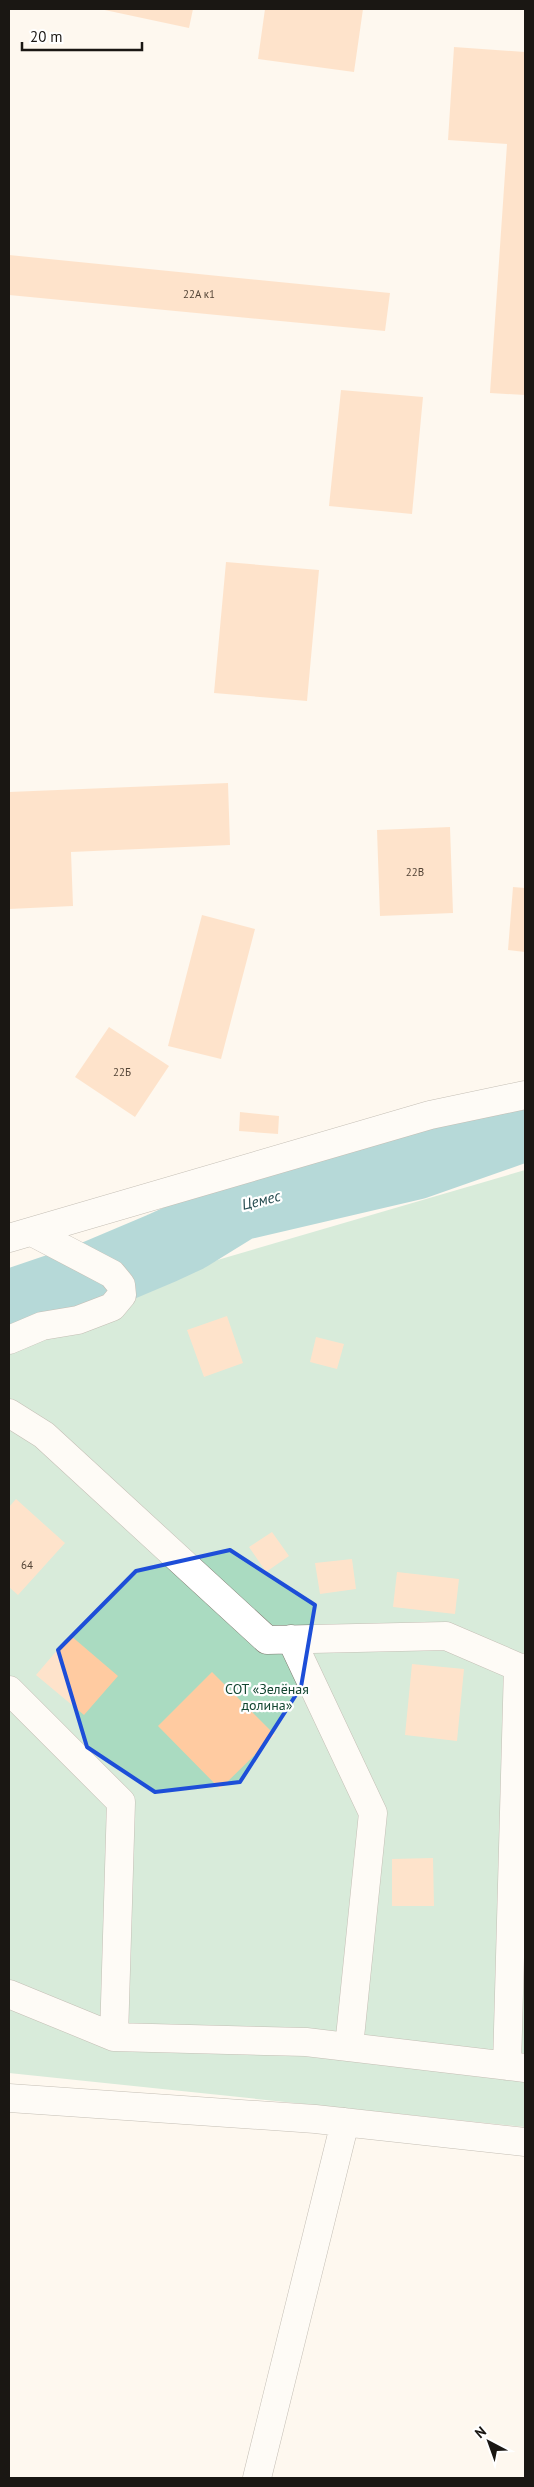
<svg xmlns="http://www.w3.org/2000/svg" width="534" height="2487" viewBox="0 0 534 2487" font-family="'PT Sans',sans-serif">
<style>
.green{fill:#aadbc1}
.lines{fill:none;stroke-linecap:round;stroke-linejoin:round}
.river{stroke:#61b3bc;stroke-width:72}
.building{fill:#ffcba1}
.minor-casing{stroke:#817a70;stroke-width:29}
.minor{stroke:#fff;stroke-width:28}
.marked{fill:none;stroke:#1d4ed8;stroke-width:4;stroke-linejoin:round}
.labels{text-anchor:middle;dominant-baseline:central;stroke-width:4.5;stroke-linejoin:round;paint-order:stroke}
.number-label{font-size:11px;fill:#534436}
.park-label{font-size:14px;fill:#134631;stroke:#fff}
.water-label{font-size:15px;font-style:italic;fill:#21484c;stroke:#fff}
</style>
<rect width="100%" height="100%" fill="#fef8ef"/>
<!-- green -->
<path class="green" d="M525,1170V2127L9,2073V1321Z"/>
<g class="lines">
<!-- river -->
<path class="river" d="M9,1306L91,1278L162,1248L188,1236L238,1205L414,1164L525,1125"/>
</g>
<!-- building -->
<path class="building" d="M100,9H193L189,28Z
M265,9H363L354,72L258,59Z
M454,47L525,52V395L490,393L507,144L448,140Z
M9,255L390,293L385,331L9,295Z
M341,390L423,397L412,514L329,506Z
M226,562L319,570L307,701L214,693Z
M228,783L230,845L71,852L73,906L9,909V792Z
M450,827L453,913L380,916L377,830Z
M513,887L525,888V952L508,950Z
M202,915L255,929L221,1059L168,1046Z
M109,1027L169,1066L135,1117L75,1077Z
M240,1112L279,1116L278,1134L239,1131Z
M227,1316L243,1363L204,1377L187,1330Z
M316,1337L344,1344L337,1369L310,1362Z
M16,1499L65,1543L18,1595L9,1587V1507Z
M272,1532L289,1556L266,1572L249,1547Z
M352,1559L356,1589L320,1594L315,1563Z
M397,1572L459,1579L455,1614L393,1607Z
M70,1635L118,1676L84,1715L36,1675Z
M412,1664L464,1669L457,1741L405,1735Z
M212,1672L275,1735L220,1789L158,1726Z
M433,1858L434,1906H392V1859Z"/>
<g class="lines">
<defs>
<path id="minor" d="M9,1238L430,1115L525,1095
M9,1340L42,1326L78,1320L112,1307L122,1295L121,1285L112,1274L32,1232
M9,1413L44,1435L267,1640L446,1636L518,1667L525,1668
M291,1639L373,1813L349,2047
M9,1690L121,1802L114,2037
M9,1994L114,2037L306,2042L525,2068
M507,2066L518,1667
M9,2098L315,2119L525,2142
M257,2478L345,2122"/>
</defs>
<!-- minor casing -->
<use href="#minor" class="minor-casing"/>
<!-- minor -->
<use href="#minor" class="minor"/>
</g>
<!-- marked area -->
<path d="M0 0H534V2487H0ZM230,1550L315,1605L301,1687L240,1782L155,1792L87,1747L58,1650L136,1571Z" fill="#fef8ef" fill-opacity=".55" fill-rule="evenodd"/>
<path class="marked" d="M230,1550L315,1605L301,1687L240,1782L155,1792L87,1747L58,1650L136,1571Z"/>
<g class="labels">
<!-- number labels -->
<g class="number-label">
<text x="199" y="294">22А к1</text>
<text x="415" y="872">22В</text>
<text x="122" y="1072">22Б</text>
<text x="27" y="1565">64</text>
</g>
<!-- park labels -->
<g class="park-label">
<text x="267" y="1689">СОТ «Зелёная<tspan x="267" dy="16">долина»</tspan></text>
</g>
<!-- water labels -->
<g class="water-label">
<text transform="translate(261 1200) rotate(-14)">Цемес</text>
</g>
</g>
<!-- border -->
<rect width="534" height="2487" fill="none" stroke="#1a1713" stroke-width="20"/>
<!-- north arrow -->
<g transform="translate(489 2442) rotate(319)" stroke="#ffffff" stroke-width="4" paint-order="stroke">
<path d="M0-4L9 19L0 12L-9 19Z" fill="#1a1713"/>
<text y="-8" font-size="14" font-weight="bold" text-anchor="middle" fill="#1a1713">N</text>
</g>
<!-- scale -->
<path d="M22 42v8h120v-8" fill="none" stroke="#1a1713" stroke-width="2.5"/>
<text x="30" y="42" font-size="15" fill="#1a1713" stroke="#ffffff" stroke-width="4" paint-order="stroke">20 m</text>
</svg>
